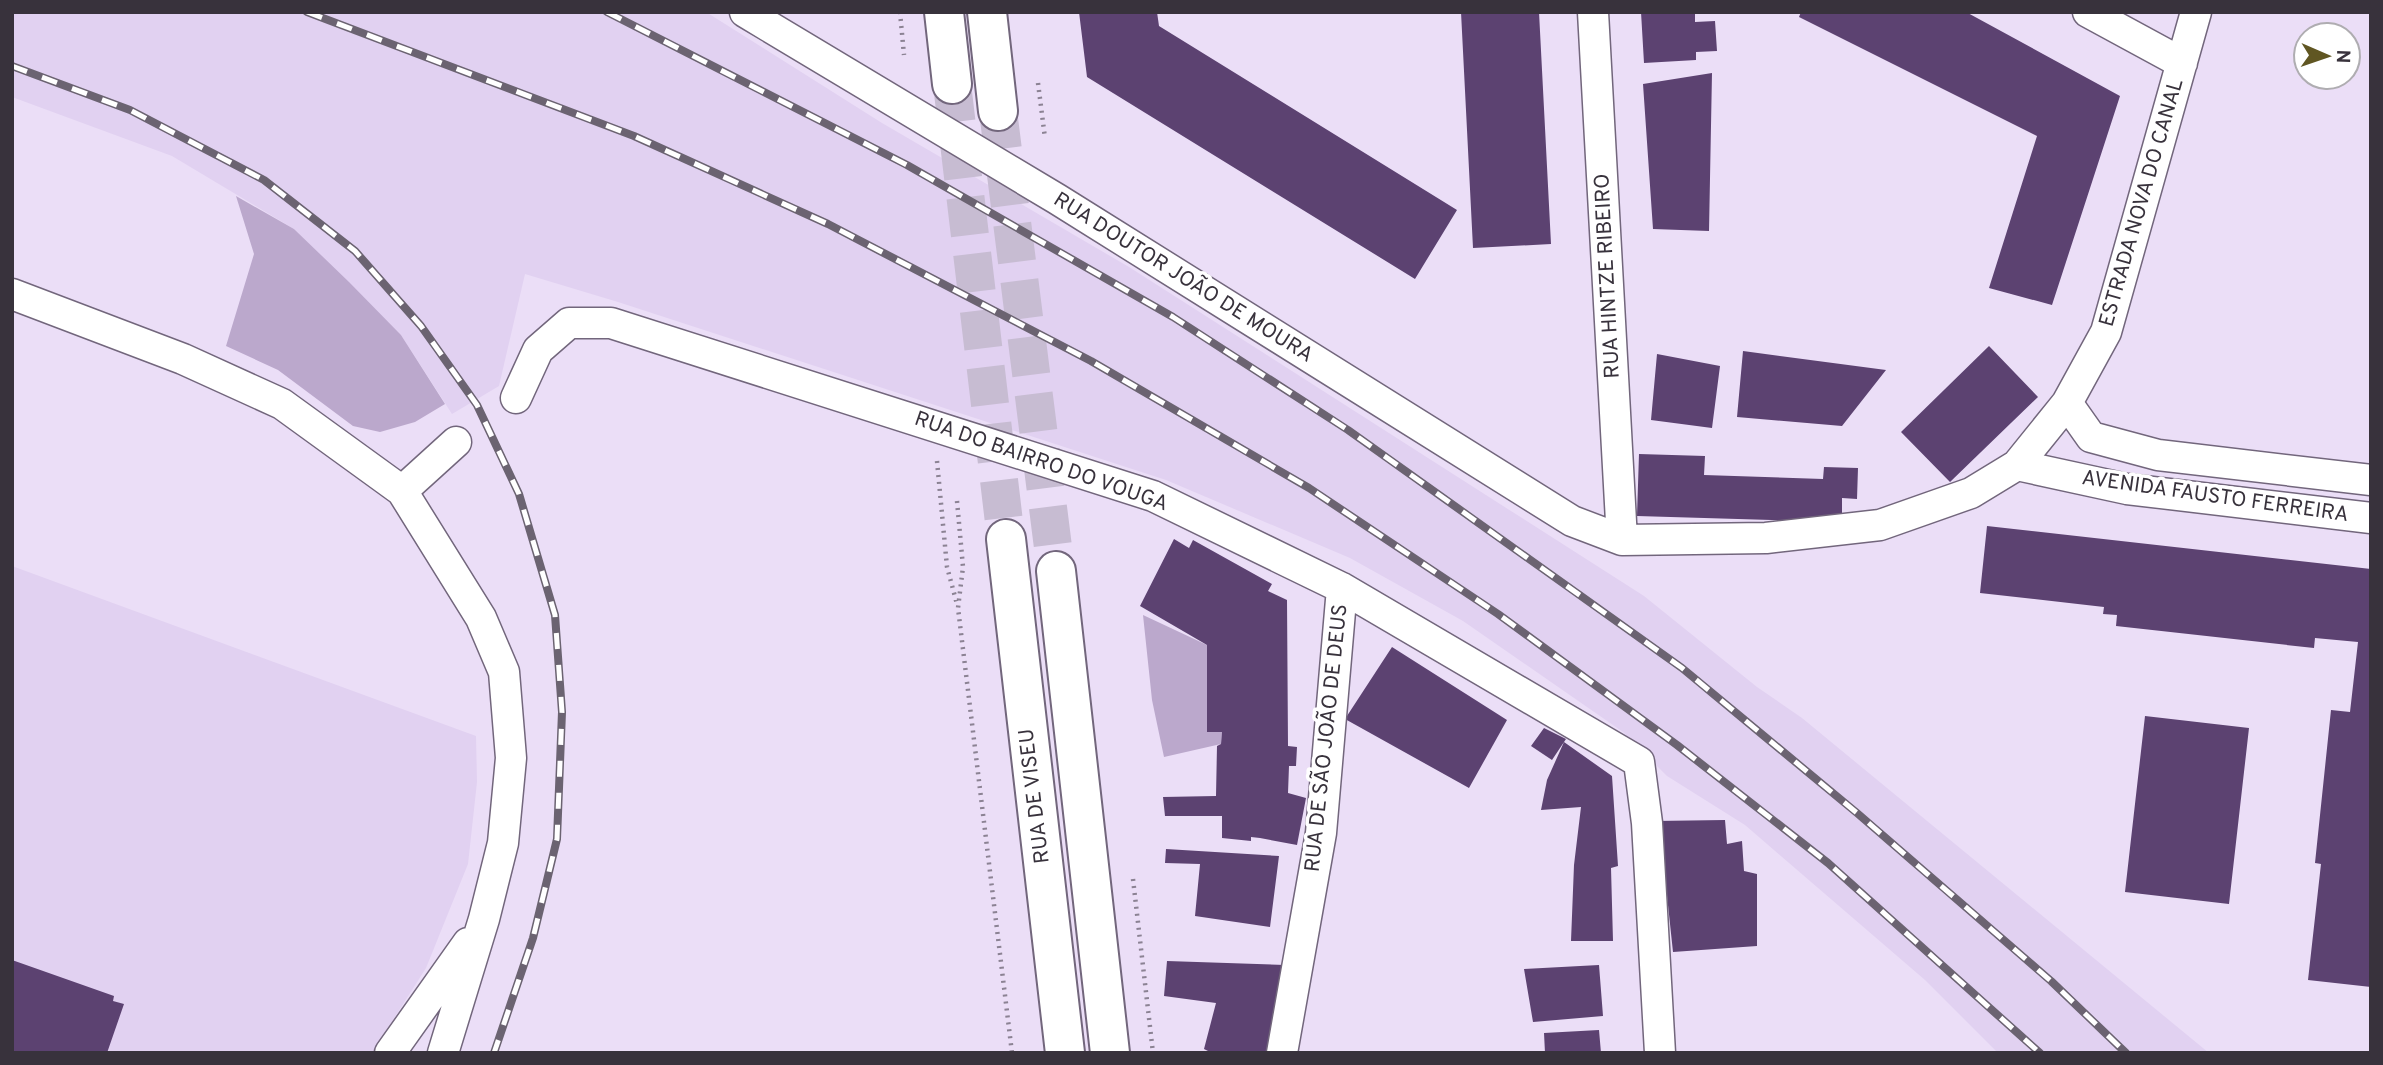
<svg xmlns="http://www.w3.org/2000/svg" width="2383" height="1065" viewBox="0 0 2383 1065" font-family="Overpass,sans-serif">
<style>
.built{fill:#e1d1f1}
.green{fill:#bba8cc}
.building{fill:#5c4271}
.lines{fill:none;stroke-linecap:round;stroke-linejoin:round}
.secondary-tunnel{stroke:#c7bcd2;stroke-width:38;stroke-dasharray:38 19;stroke-linecap:butt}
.minor-casing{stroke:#72667c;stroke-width:33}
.secondary-casing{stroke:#72667c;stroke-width:42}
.path{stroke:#8b8293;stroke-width:4.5;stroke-dasharray:2 5;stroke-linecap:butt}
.minor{stroke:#fff;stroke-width:30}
.secondary{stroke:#fff;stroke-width:38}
.rail-casing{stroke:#6b6371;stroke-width:8}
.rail{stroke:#fff;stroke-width:5;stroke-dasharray:16;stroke-linecap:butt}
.labels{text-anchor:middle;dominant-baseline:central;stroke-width:7;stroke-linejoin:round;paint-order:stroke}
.street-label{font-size:21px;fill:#38323c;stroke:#fff}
</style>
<rect width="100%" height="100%" fill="#ebdef7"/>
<!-- built -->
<path class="built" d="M12,12H706L882,123L1129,267L1644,596L1757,687L1802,718L2209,1053H1998L1925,980L1745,825L1667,776L1623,732L1463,621L1350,558L1166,480L618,302L525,274L499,386L452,414L401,335L294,229L172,156L12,97Z
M12,566L476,736L477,782L468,864L426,968L372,1053H12Z"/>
<!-- green -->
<path class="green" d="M236,196L294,229L349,282L401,335L445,404L415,422L380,432L353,426L278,370L226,346L254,254Z
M1143,615L1207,645V732H1222L1221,744L1164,757L1152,700Z"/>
<!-- building -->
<path class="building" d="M1079,12H1157L1159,26L1457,210L1415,279L1087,77Z
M1461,12H1539L1551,244L1473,248Z
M1641,12H1695V22L1715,21L1717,51L1696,52V60L1644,63Z
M1801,12H1966L2120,96L2052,305L1989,288L2037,136L1799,17Z
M1712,73L1709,231L1653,229L1643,84Z
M1989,346L2038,397L1950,482L1901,432Z
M1743,351L1886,370L1842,426L1737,417Z
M1657,354L1720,366L1712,428L1651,420Z
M1639,454L1705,456L1704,475L1823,479L1824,467L1858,468L1857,499L1842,498V522L1637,516Z
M1987,526L2371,569V987L2308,980L2321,864L2315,863L2331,710L2350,712L2358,642L2315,638L2314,648L2116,626L2117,615L2103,614L2104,607L1980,593Z
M1174,539L1189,548L1193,540L1272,584L1268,591L1287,600L1288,746L1297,747L1296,766H1289L1288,793L1306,798L1297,845L1260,838L1251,837V841L1222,838V816H1165L1163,797L1216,796L1217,746L1221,744L1222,732H1207V645L1140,606Z
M1392,647L1507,720L1469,788L1345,719Z
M2145,716L2249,728L2229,904L2125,892Z
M1544,728L1566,739L1552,760L1531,746Z
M1564,742L1612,776L1618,866L1611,868L1613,941H1571L1574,865L1581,807L1541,810L1547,780Z
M1725,820L1727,844L1742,841L1744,871L1757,874V946L1673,952L1665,877L1655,821Z
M1166,849L1279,856L1270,927L1195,916L1200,864L1165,863Z
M12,960L114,996L113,1001L124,1004L107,1053H12Z
M1167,961L1285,965L1266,1053H1212L1204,1049L1216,1003L1164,996Z
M1599,965L1603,1016L1533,1022L1524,969Z
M1599,1030L1601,1053H1545L1544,1033Z"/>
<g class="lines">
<!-- secondary-tunnel -->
<path class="secondary-tunnel" d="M952,84L1006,539
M998,111L1056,571"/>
<defs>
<path id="minor" d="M745,12L1057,199L1572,521L1622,540L1766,538L1880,525L1971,493L2017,465L2067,403L2106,332L2196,12
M1593,12L1622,540
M2088,12L2182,63
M12,294L183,359L282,404L402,491L481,618L504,672L511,758L503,843L484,919L443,1053
M516,398L538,350L569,323H611L1153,496L1342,588L1639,762L1647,823L1660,1053
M2067,403L2091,437L2158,455L2371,480
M2017,465L2127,489L2371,518
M402,491L456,442
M390,1053L468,943
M1282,1053L1321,833L1342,588"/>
<path id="secondary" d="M944,12L952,84
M987,12L998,111
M1006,539L1065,1053
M1056,571L1110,1053"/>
</defs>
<!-- minor casing -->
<use href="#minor" class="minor-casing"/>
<!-- secondary casing -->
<use href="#secondary" class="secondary-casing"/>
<!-- path -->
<path class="path" d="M900,12L904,55
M1038,83L1045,138
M937,461L947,567L957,604
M957,501L963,567L958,608L1012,1053
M1133,879L1153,1053"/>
<!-- minor -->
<use href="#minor" class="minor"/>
<!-- secondary -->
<use href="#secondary" class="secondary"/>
<defs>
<path id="rail" d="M307,12L634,136L828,224L1091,361L1309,488L1498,614L1677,745L1828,863L2040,1053
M607,12L907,165L1173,317L1348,430L1682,668L1857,813L2051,981L2126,1053
M12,66L130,110L264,180L355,251L421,326L477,405L519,494L555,615L562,712L557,839L533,938L494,1053"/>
</defs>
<!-- rail casing -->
<use href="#rail" class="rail-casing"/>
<!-- rail -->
<use href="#rail" class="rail"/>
</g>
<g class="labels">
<!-- street labels -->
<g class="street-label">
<text transform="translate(2142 203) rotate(-74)">ESTRADA NOVA DO CANAL</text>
<text transform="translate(1608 276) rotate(-93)">RUA HINTZE RIBEIRO</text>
<text transform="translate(1183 278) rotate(32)">RUA DOUTOR JOÃO DE MOURA</text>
<text transform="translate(1041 462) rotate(19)">RUA DO BAIRRO DO VOUGA</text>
<text transform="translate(2215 497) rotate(8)">AVENIDA FAUSTO FERREIRA</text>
<text transform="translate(1327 738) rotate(-84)">RUA DE SÃO JOÃO DE DEUS</text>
<text transform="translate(1035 796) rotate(-97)">RUA DE VISEU</text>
</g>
</g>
<!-- border -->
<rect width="2383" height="1065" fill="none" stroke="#38323c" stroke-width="28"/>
<!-- north arrow -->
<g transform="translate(2327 56) rotate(92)"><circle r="33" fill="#ffffff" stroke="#afadb1" stroke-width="2"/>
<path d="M0-5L12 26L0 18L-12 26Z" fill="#605622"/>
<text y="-10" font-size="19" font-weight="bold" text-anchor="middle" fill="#38323c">N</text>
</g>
</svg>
